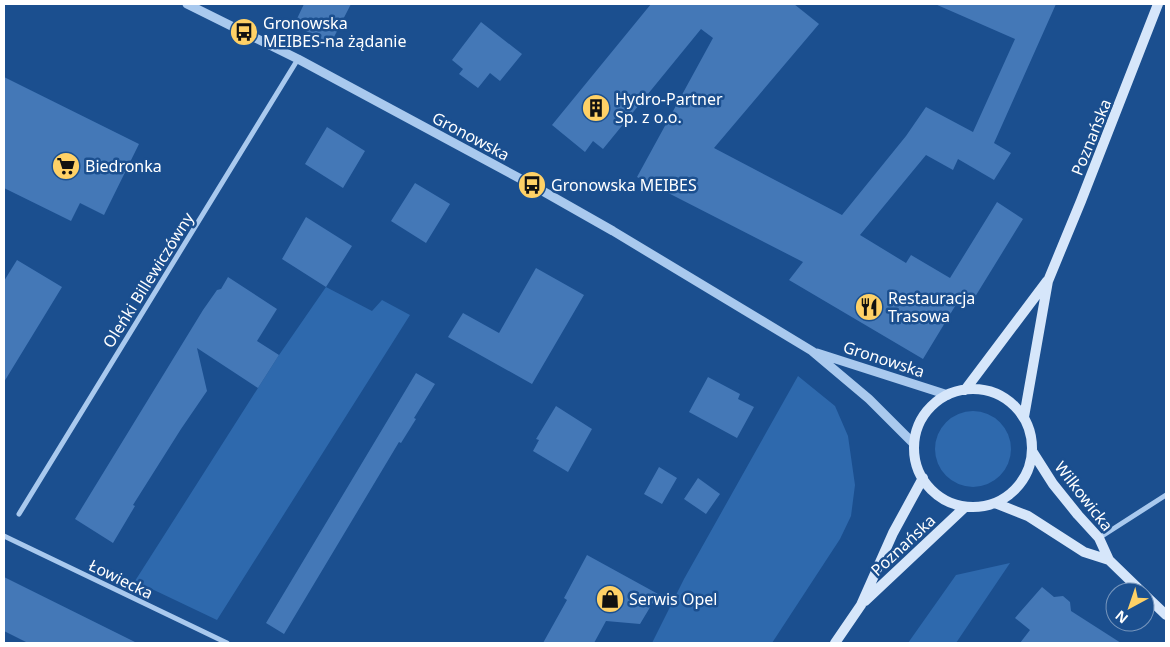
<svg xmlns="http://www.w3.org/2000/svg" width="1170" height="647" viewBox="0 0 1170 647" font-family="'Noto Sans',sans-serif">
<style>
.green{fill:#2e69ad}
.building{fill:#4478b7}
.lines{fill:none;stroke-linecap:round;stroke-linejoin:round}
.minor{stroke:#a9c9ee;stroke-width:5}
.tertiary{stroke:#a9c9ee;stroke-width:9}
.secondary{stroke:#d6e6fa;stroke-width:10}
.labels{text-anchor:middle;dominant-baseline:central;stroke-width:5;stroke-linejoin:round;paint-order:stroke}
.poi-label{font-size:16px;fill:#fff;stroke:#1b4f8f;text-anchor:start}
.street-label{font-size:16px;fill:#fff;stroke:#1b4f8f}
</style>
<rect width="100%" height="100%" fill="#1b4f8f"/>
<!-- green -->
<path class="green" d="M326,287L372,311L382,300L410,315L217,620L135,581L279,355Z
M798,376L835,406L848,436L855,485L851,516L840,539L772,643H652L684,579Z
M935 449a38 38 0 1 1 76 0a38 38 0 1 1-76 0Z
M1010,563L956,643H908L956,575Z"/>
<!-- building -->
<path class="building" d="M304,4H351L334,37L324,40L294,25Z
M651,4H794L819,24L714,148L842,215L906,136L926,107L973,132L1015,39L935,4H1056L994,143L1011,153L994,180L958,159L953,170L926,155L860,235L906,263L911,255L950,278L997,202L1023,219L970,305L960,298L923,359L789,280L803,262L637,177L713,38L701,29L603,149L593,141L585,152L552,125Z
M481,22L522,54L500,81L490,73L478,88L459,74L463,69L452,60Z
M4,77L139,144L104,215L80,203L71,221L4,188Z
M327,127L365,151L343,188L305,164Z
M415,183L450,204L426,243L391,221Z
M306,217L352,246L326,287L282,259Z
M17,260L62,287L4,382V281Z
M536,268L584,295L532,384L448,337L463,313L499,333Z
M228,277L277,309L257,341L279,355L258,388L197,348L207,391L181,429L133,505L135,506L113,543L75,519L203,310L217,290L221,289Z
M416,373L435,384L414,418L416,419L401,443L399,442L284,634L266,623Z
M708,377L740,394L738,399L754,407L737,438L689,412Z
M556,406L592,429L568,472L533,451L539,440L536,439Z
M659,467L677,478L662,504L644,494Z
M698,478L720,494L706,514L684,499Z
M587,555L658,594L640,624L606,621L594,643H543L567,600L564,598Z
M4,577L137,643H28L4,631Z
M1042,587L1054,597L1063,596L1070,602L1071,611L1121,643H1020L1030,630L1015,618Z"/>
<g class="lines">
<!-- minor -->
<path class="minor" d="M19,514L298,59
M4,536L227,643
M1099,538L1166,495"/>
<!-- tertiary -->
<path class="tertiary" d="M187,4L298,59L532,185L613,231L812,351L869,399L914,444
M817,353L948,395"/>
<!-- secondary -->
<path class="secondary" d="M914 448a59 59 0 1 1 118 0a59 59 0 1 1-118 0Z
M965,390L1047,281
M1024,417L1048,281L1081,201L1158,4
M1032,451L1053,484L1078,515L1099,538L1109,560L1142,592
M995,503L1028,516L1084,552L1109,560
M1145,595L1166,615
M865,601L965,507
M835,643L861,605L893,533L923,478"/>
</g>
<!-- icons -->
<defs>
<symbol id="bus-disc" viewBox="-11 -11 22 22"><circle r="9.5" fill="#ffd166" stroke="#1b4f8f"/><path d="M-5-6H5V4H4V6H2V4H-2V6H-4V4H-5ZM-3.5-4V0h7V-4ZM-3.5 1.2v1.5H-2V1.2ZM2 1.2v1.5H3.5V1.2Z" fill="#111"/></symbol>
<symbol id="building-disc" viewBox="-11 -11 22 22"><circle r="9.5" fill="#ffd166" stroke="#1b4f8f"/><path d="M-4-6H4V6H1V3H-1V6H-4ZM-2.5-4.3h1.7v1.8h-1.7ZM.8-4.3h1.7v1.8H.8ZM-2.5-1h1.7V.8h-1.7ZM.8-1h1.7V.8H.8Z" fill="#111"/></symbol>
<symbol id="supermarket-disc" viewBox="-11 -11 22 22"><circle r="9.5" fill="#ffd166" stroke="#1b4f8f"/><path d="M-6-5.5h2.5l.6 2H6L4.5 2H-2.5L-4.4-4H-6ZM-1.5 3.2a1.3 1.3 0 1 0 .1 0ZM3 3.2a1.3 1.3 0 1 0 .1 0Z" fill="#111"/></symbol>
<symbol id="restaurant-disc" viewBox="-11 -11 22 22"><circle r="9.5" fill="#ffd166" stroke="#1b4f8f"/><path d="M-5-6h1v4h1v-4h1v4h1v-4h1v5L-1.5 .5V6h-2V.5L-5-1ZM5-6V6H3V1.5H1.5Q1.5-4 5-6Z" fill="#111"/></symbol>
<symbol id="shop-disc" viewBox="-11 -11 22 22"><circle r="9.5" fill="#ffd166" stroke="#1b4f8f"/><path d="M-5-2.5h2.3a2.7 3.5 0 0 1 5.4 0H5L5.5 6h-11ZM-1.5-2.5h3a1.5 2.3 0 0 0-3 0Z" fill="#111"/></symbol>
</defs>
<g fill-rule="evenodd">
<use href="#bus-disc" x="228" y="16" width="32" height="32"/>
<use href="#building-disc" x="580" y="92" width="32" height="32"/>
<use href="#supermarket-disc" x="50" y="150" width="32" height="32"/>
<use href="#bus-disc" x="516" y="169" width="32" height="32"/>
<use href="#restaurant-disc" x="853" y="291" width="32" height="32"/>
<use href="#shop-disc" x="594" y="583" width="32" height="32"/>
</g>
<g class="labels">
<!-- poi labels -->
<g class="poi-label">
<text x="263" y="23">Gronowska<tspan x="263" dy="18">MEIBES-na żądanie</tspan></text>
<text x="615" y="99">Hydro-Partner<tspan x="615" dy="18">Sp. z o.o.</tspan></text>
<text x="85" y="166">Biedronka</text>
<text x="551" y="185">Gronowska MEIBES</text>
<text x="888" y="298">Restauracja<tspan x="888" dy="18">Trasowa</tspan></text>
<text x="629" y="599">Serwis Opel</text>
</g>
<!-- street labels -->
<g class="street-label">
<text transform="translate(471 136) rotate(28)">Gronowska</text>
<text transform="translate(1091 137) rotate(-68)">Poznańska</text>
<text transform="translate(148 280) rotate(-58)">Oleńki Billewiczówny</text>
<text transform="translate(884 359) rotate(18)">Gronowska</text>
<text transform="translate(1084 496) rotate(52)">Wilkowicka</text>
<text transform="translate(903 545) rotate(-43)">Poznańska</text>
<text transform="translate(121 579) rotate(26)">Łowiecka</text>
</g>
</g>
<!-- border -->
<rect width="1170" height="647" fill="none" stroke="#ffffff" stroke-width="10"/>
<!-- north arrow -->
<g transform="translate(1130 607) rotate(220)"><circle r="24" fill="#1b4f8f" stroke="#7695bc"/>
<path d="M0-4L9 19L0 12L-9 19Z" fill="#ffd166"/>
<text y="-8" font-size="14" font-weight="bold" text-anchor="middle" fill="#ffffff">N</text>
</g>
</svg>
